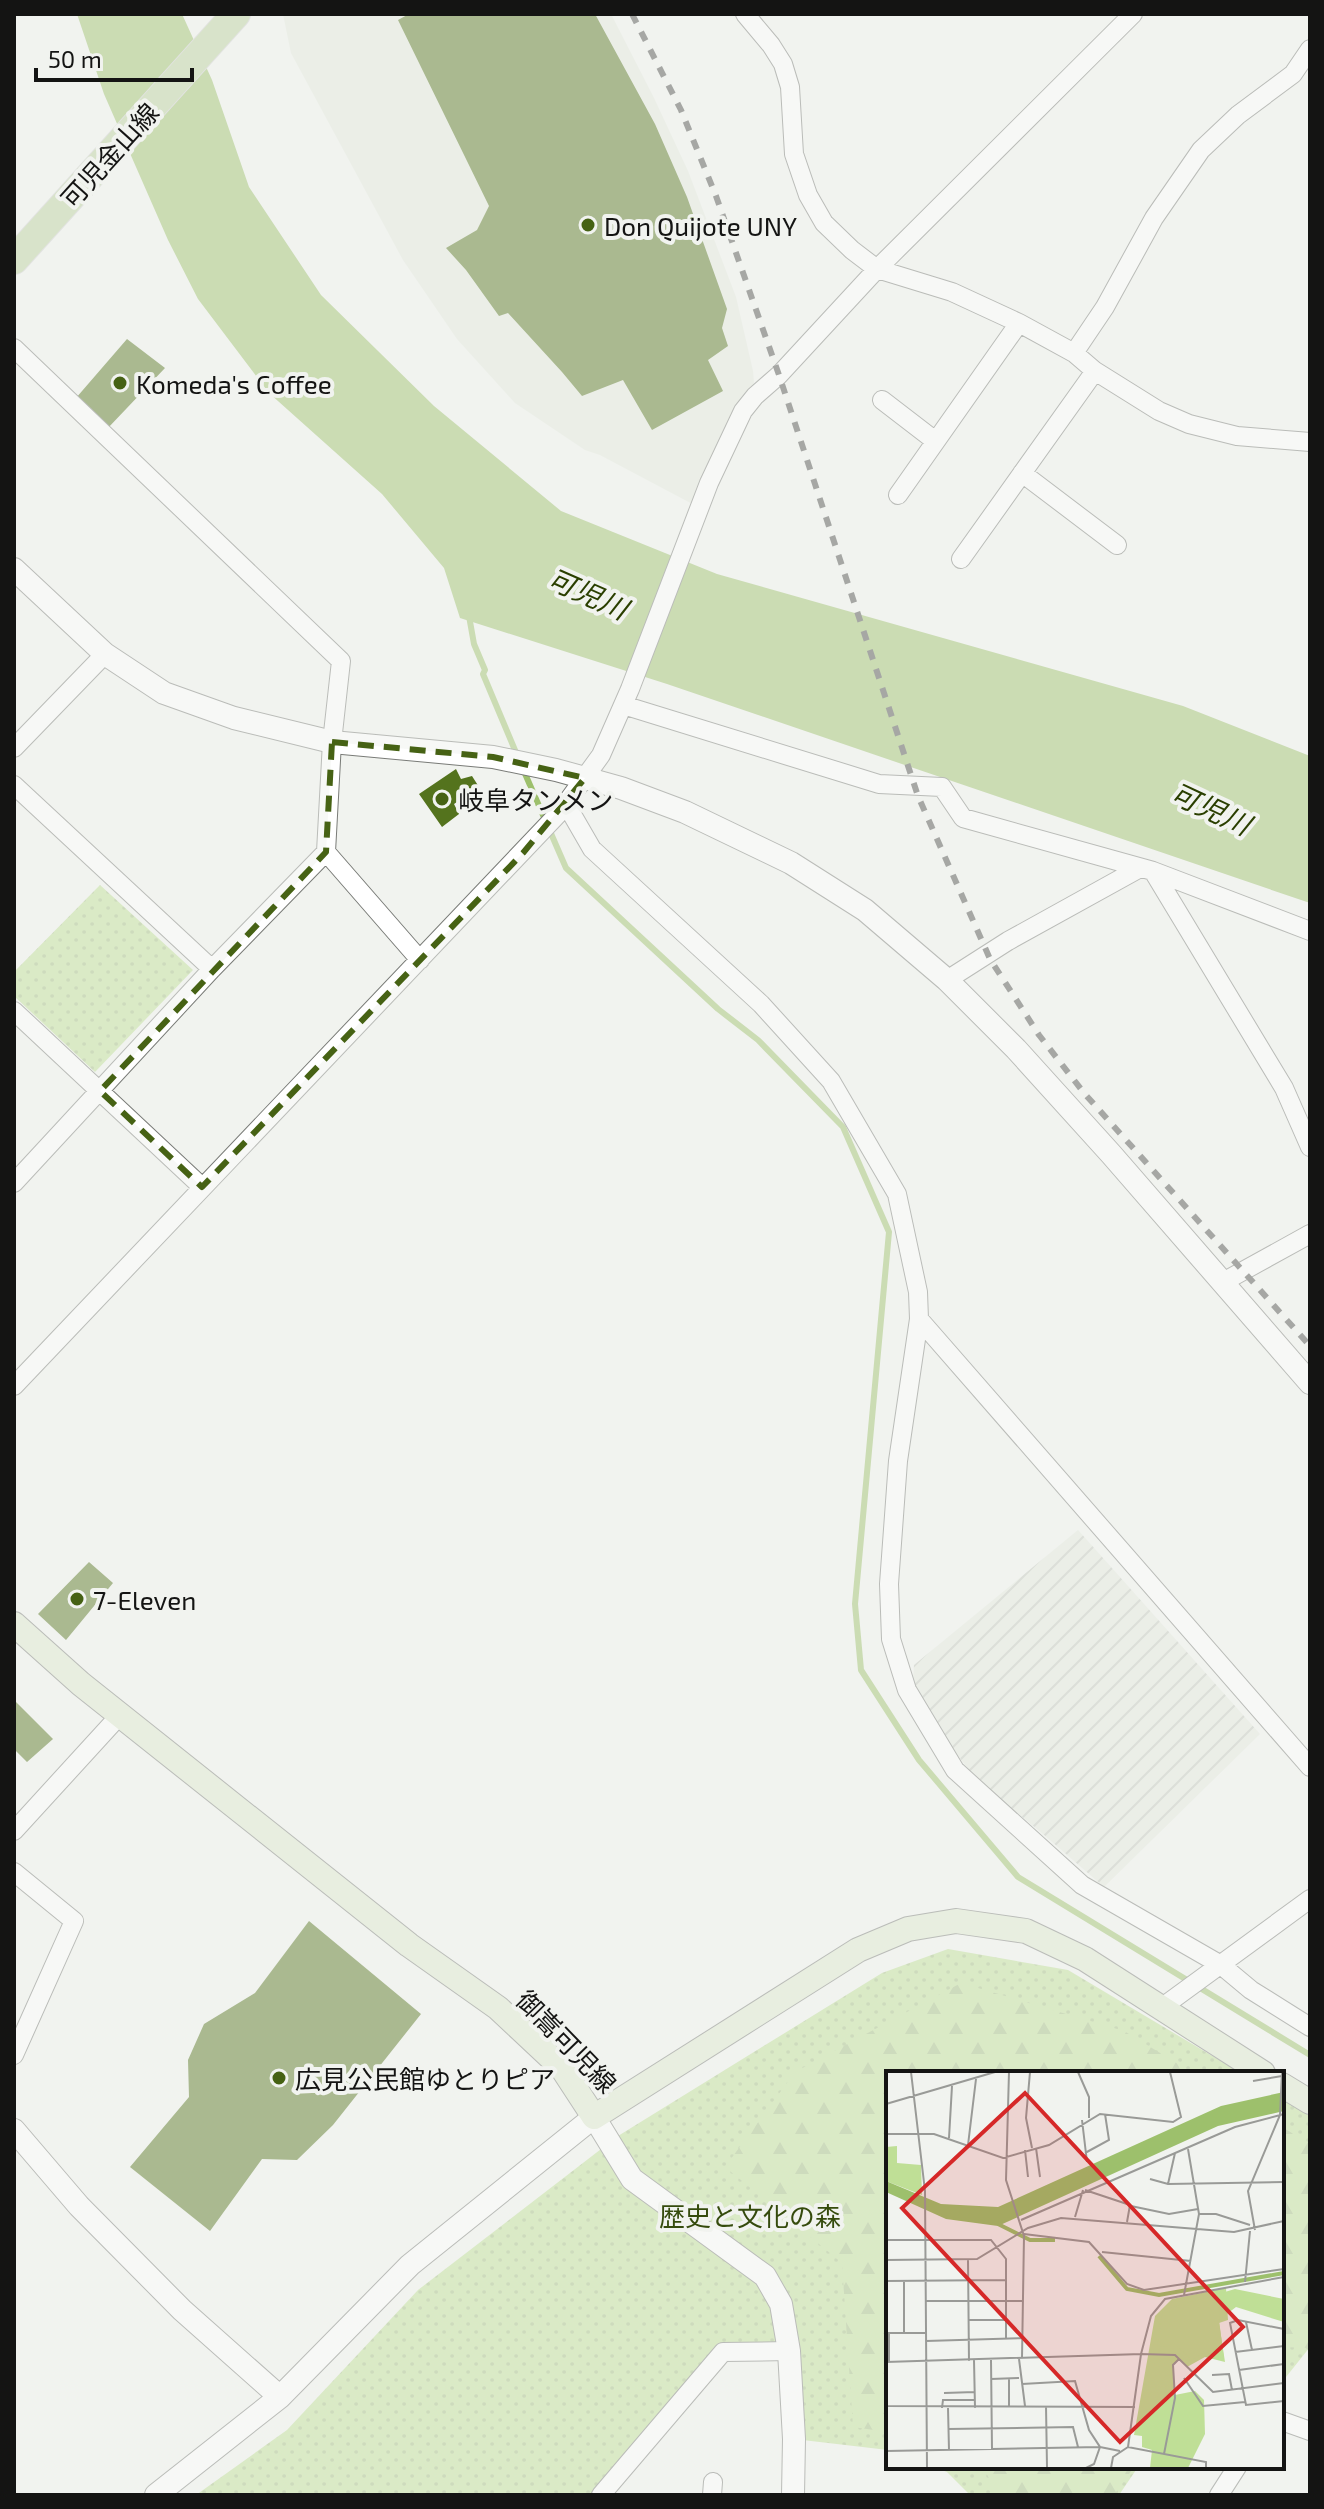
<svg xmlns="http://www.w3.org/2000/svg" width="1324" height="2509" viewBox="0 0 1324 2509" font-family="'Exo 2','Noto Sans JP',sans-serif">
<style>
.built{fill:#e4e9de}
.industrial{fill:url(#industrial-furrows)}
.green{fill:url(#green-dots)}
.forest{fill:url(#forest-firs)}
.water{fill:#9dc06c}
.lines{fill:none;stroke-linecap:round;stroke-linejoin:round}
.stream{stroke:#9dc06c;stroke-width:6}
.building{fill:#54731d}
.minor-casing{stroke:#797b77;stroke-width:20}
.tertiary-casing{stroke:#797b77;stroke-width:24}
.secondary-casing{stroke:#797b77;stroke-width:26}
.primary-casing{stroke:#d0d0d0;stroke-width:30}
.minor{stroke:#fff;stroke-width:18}
.tertiary{stroke:#fff;stroke-width:22}
.secondary{stroke:#dde8ce;stroke-width:24}
.primary{stroke:#bbd09d;stroke-width:28}
.rail{stroke:#4c4d4b;stroke-width:6;stroke-dasharray:10 10;stroke-linecap:butt}
.marked{fill:none;stroke:#466214;stroke-width:6;stroke-dasharray:16 10;stroke-linejoin:round}
.poi-dot{fill:#466214;stroke:#f1f3ef;stroke-width:3}
.labels{text-anchor:middle;dominant-baseline:central;stroke-width:8;stroke-linejoin:round;paint-order:stroke}
.street-label{font-size:26px;fill:#141413;stroke:#f1f3ef}
.poi-label{font-size:26px;fill:#141413;stroke:#f1f3ef;text-anchor:start}
.park-label{font-size:26px;fill:#354b0d;stroke:#f1f3ef}
.water-label{font-size:28px;font-style:italic;fill:#2a3f00;stroke:#f1f3ef}
.inset-river{fill:none;stroke:#9dc06c;stroke-width:4}
.inset-road{fill:none;stroke:#999a97;stroke-width:2}
.view{fill:#d62828;fill-opacity:0.15;stroke:#d62828;stroke-width:4}
.inset-edge{fill:none;stroke:#141413;stroke-width:4}
</style>
<defs>
<pattern id="industrial-furrows" width="10" height="10" patternUnits="userSpaceOnUse" patternTransform="scale(2)"><rect width="10" height="10" fill="#e4e9de"/><path d="M-1 1l2-2M0 10L10 0M9 11l2-2" fill="none" stroke="#c3c7be"/></pattern>
<pattern id="green-dots" width="8" height="8" patternUnits="userSpaceOnUse" patternTransform="scale(2)"><rect width="8" height="8" fill="#bfdf96"/><path d="M2 2h.1M6 6h.1" fill="none" stroke="#a3be80" stroke-width="1.8" stroke-linecap="round"/></pattern>
<pattern id="forest-firs" width="22" height="20" patternUnits="userSpaceOnUse" patternTransform="scale(2)"><rect width="22" height="20" fill="#bfdf96"/><path d="M5 1l3.5 6h-7zM16 11l3.5 6h-7z" fill="#a3be80"/></pattern>
</defs>
<rect width="100%" height="100%" fill="#f1f3ef"/>
<!-- built -->
<path class="built" d="M283,14H611L654,98L688,171L736,297L753,371L755,396L700,508L600,455L585,450L515,403L457,339L403,260L291,53Z"/>
<!-- industrial -->
<path class="industrial" d="M1078,1530L1260,1734L1104,1887L1043,1834L975,1778L929,1717L913,1682L914,1665Z"/>
<!-- green -->
<path class="green" d="M100,885L193,970L95,1072L14,996V972Z
M948,1949L1068,1970L1241,2073H888V2450L794,2439L789,2351L723,2352L601,2495H196L287,2430L418,2290L618,2136L882,1973Z
M1282,2099L1310,2116V2347L1282,2382Z
M934,2467H1138L1119,2495H970L947,2472Z"/>
<!-- forest -->
<path class="forest" d="M961,1983L1124,2031L1193,2073H888V2432L853,2427L842,2263L725,2167L795,2072Z
M1282,2127L1310,2144V2348L1282,2347Z
M983,2467H1134L1114,2495H998Z"/>
<!-- water -->
<path class="water" d="M77,14H182L212,80L249,187L321,295L434,406L561,511L717,574L1183,706L1310,756V903L667,684L460,618L444,568L382,494L269,393L198,299L168,240L104,94Z"/>
<g class="lines">
<!-- stream -->
<path class="stream" d="M469,616L474,644L485,670L483,674L517,755
M523,769L566,868L718,1009L758,1040L843,1127L889,1232L855,1604L861,1670L919,1760L1018,1877L1310,2055"/>
</g>
<!-- building -->
<path class="building" d="M409,14H595L655,124L687,197L727,309L722,328L728,346L708,360L723,391L652,430L623,380L582,396L562,372L508,313L499,316L466,270L446,248L477,230L489,206L398,20Z
M127,339L165,368L107,429L76,398Z
M456,769L461,779L472,776L479,787L454,804L459,814L442,827L419,794Z
M89,1562L113,1583L66,1640L38,1614Z
M14,1700L53,1739L27,1762L14,1749Z
M309,1921L421,2014L333,2125L297,2160L262,2159L210,2231L130,2167L189,2097L188,2060L204,2024L255,1993Z"/>
<g class="lines">
<defs>
<path id="minor" d="M745,14L771,45L783,64L790,87L794,154L808,195L824,223L852,250L877,269L952,292L1019,323L1074,353L1095,371L1159,411L1189,424L1237,436L1310,442
M14,348L341,661L332,742L326,852L212,969L14,1183
M1074,353L1105,307L1154,218L1201,150L1238,115L1293,74L1310,49
M882,400L934,440
M1022,473L1117,545
M898,495L1019,323
M961,559L1095,371
M623,705L879,784L942,787L963,818L1153,871L1310,931
M14,748L105,654
M14,785L212,969
M566,804L592,849L761,1004L831,1081L897,1194L918,1292L919,1319L898,1461L889,1584L891,1639L907,1690L955,1770L1082,1885L1221,1965L1251,1990L1310,2027
M326,852L420,960
M1153,871L1284,1088L1310,1147
M947,980L1008,941L1140,868
M14,1011L202,1187
M1223,1282L1310,1234
M919,1319L1310,1767
M14,1386L559,813L601,755L630,689L709,483L743,411L755,396L779,375L877,269L1133,14
M14,1831L120,1715
M14,1872L74,1921L14,2055
M1161,2008L1310,1899
M1282,2421L1310,2431
M601,2495L723,2352L789,2351
M712,2495L713,2482
M1219,2495L1237,2467"/>
<path id="tertiary" d="M14,569L105,654L164,693L234,718L332,742L493,757L556,770L621,788L685,812L791,863L865,910L947,980L1016,1049L1111,1154L1310,1383
M14,2130L79,2206L182,2310L280,2397
M156,2495L280,2397L410,2265L594,2117L632,2179L765,2276L781,2304L789,2351L794,2439L793,2495"/>
<path id="secondary" d="M14,1624L81,1684L409,1945L498,2008L562,2068L594,2117L858,1950L908,1929L956,1921L1026,1931L1085,1959L1263,2073
M1282,2085L1310,2102"/>
<path id="primary" d="M14,260L236,14"/>
</defs>
<!-- minor casing -->
<use href="#minor" class="minor-casing"/>
<!-- tertiary casing -->
<use href="#tertiary" class="tertiary-casing"/>
<!-- secondary casing -->
<use href="#secondary" class="secondary-casing"/>
<!-- primary casing -->
<use href="#primary" class="primary-casing"/>
<!-- minor -->
<use href="#minor" class="minor"/>
<!-- tertiary -->
<use href="#tertiary" class="tertiary"/>
<!-- secondary -->
<use href="#secondary" class="secondary"/>
<!-- primary -->
<use href="#primary" class="primary"/>
<!-- rail -->
<path class="rail" d="M632,14L681,110L716,196L779,375L918,796L990,959L1039,1035L1084,1093L1310,1346"/>
</g>
<!-- marked area -->
<path d="M0 0H1324V2509H0ZM332,742L493,757L585,778L523,853L202,1187L100,1091L326,852Z" fill="#f1f3ef" fill-opacity=".55" fill-rule="evenodd"/>
<path class="marked" d="M332,742L493,757L585,778L523,853L202,1187L100,1091L326,852Z"/>
<!-- markers -->
<g class="poi-dot">
<circle cx="588" cy="225" r="8"/>
<circle cx="120" cy="383" r="8"/>
<circle cx="442" cy="799" r="8"/>
<circle cx="77" cy="1599" r="8"/>
<circle cx="279" cy="2078" r="8"/>
</g>
<g class="labels">
<!-- street labels -->
<g class="street-label">
<text transform="translate(109 155) rotate(-48)">可児金山線</text>
<text transform="translate(567 2041) rotate(46)">御嵩可児線</text>
</g>
<!-- poi labels -->
<g class="poi-label">
<text x="604" y="225">Don Quijote UNY</text>
<text x="136" y="383">Komeda's Coffee</text>
<text x="458" y="799">岐阜タンメン</text>
<text x="93" y="1599">7-Eleven</text>
<text x="295" y="2078">広見公民館ゆとりピア</text>
</g>
<!-- park labels -->
<g class="park-label">
<text x="750" y="2215">歴史と文化の森</text>
</g>
<!-- water labels -->
<g class="water-label">
<text transform="translate(588 593) rotate(24)">可児川</text>
<text transform="translate(1211 808) rotate(25)">可児川</text>
</g>
</g>
<!-- overview -->
<g transform="translate(886 2071)">
<rect width="398" height="398" fill="#f1f3ef"/>
<path d="M11,75V92L35,94L36,124L0,110V76ZM340,217L342,249L333,252L339,291L319,286L301,296L293,288L287,294L289,324L309,320L318,329L319,363L302,397H264L266,379L256,376V365L248,364L269,245L286,228Z" fill="#bfdf96"/>
<path d="M349,218L398,228V251L350,236L333,249L338,288L319,281L306,289L291,275L271,276L277,239Z" fill="#bfdf96"/>
<path d="M398,21V40L332,55L112,155L60,148L0,121V110L55,133L112,136L335,35Z" fill="#9dc06c"/>
<path class="inset-river" d="M112,153L144,169H169M213,185L241,218L273,224L398,202"/>
<path class="inset-road" d="M25,1L39,120L41,397M123,1L120,109L138,165L136,287M144,1L140,47L146,77M192,1L203,26V47M367,10L396,5M0,33L109,1M196,49L201,91M0,63H48L117,87L163,74L214,43L287,51L295,46L284,1M63,67L66,15M82,74L90,8M150,77L154,106M139,79L142,106M199,82L223,69L219,43M264,108L282,113L398,111M282,113L289,82M199,119L244,134L241,151M245,135L283,143L312,138M313,143H330L364,154M189,146L197,119M135,149L349,56L398,43M369,159L362,120L394,44L396,1M138,163L203,171L241,213L258,219L398,198M0,169H105L120,188V268M216,181L305,190M0,189L91,188L142,157L175,147L348,161L398,150M82,189L83,290M0,210L120,209M18,210V262M359,211L364,160M298,224L313,143L302,78M40,230H137M83,249H120M360,251L366,279M398,258L352,249L344,252L360,334L398,330M0,262H40M3,262V291M40,270L137,267M349,281L398,275M133,288L139,335M88,289L89,337M105,289L106,378M0,291L255,283L265,245L279,228L398,206M353,299L398,293M326,304L343,303L346,319M298,307L317,335L359,331M105,308L133,307M123,308V336M136,313L189,310L203,359L214,376L208,393L200,397M58,322L89,321M0,335L249,336M160,335L161,396M56,337L57,329H89M62,337L63,379M62,358L187,356L192,376M242,376L255,283L289,284L327,321L398,312M1,380L214,376L234,380M278,383L289,327L287,294L293,288M1,397V291M114,397H191M225,397L227,386L242,376L320,391V397"/>
<path class="view" d="M139,22L357,256L234,371L16,137Z"/>
<rect width="398" height="398" class="inset-edge"/>
</g>
<!-- border -->
<rect width="1324" height="2509" fill="none" stroke="#141413" stroke-width="32"/>
<!-- scale -->
<path d="M36 68v12h156v-12" fill="none" stroke="#141413" stroke-width="4"/>
<text x="48" y="68" font-size="24" fill="#141413" stroke="#f1f3ef" stroke-width="6" paint-order="stroke">50 m</text>
</svg>
